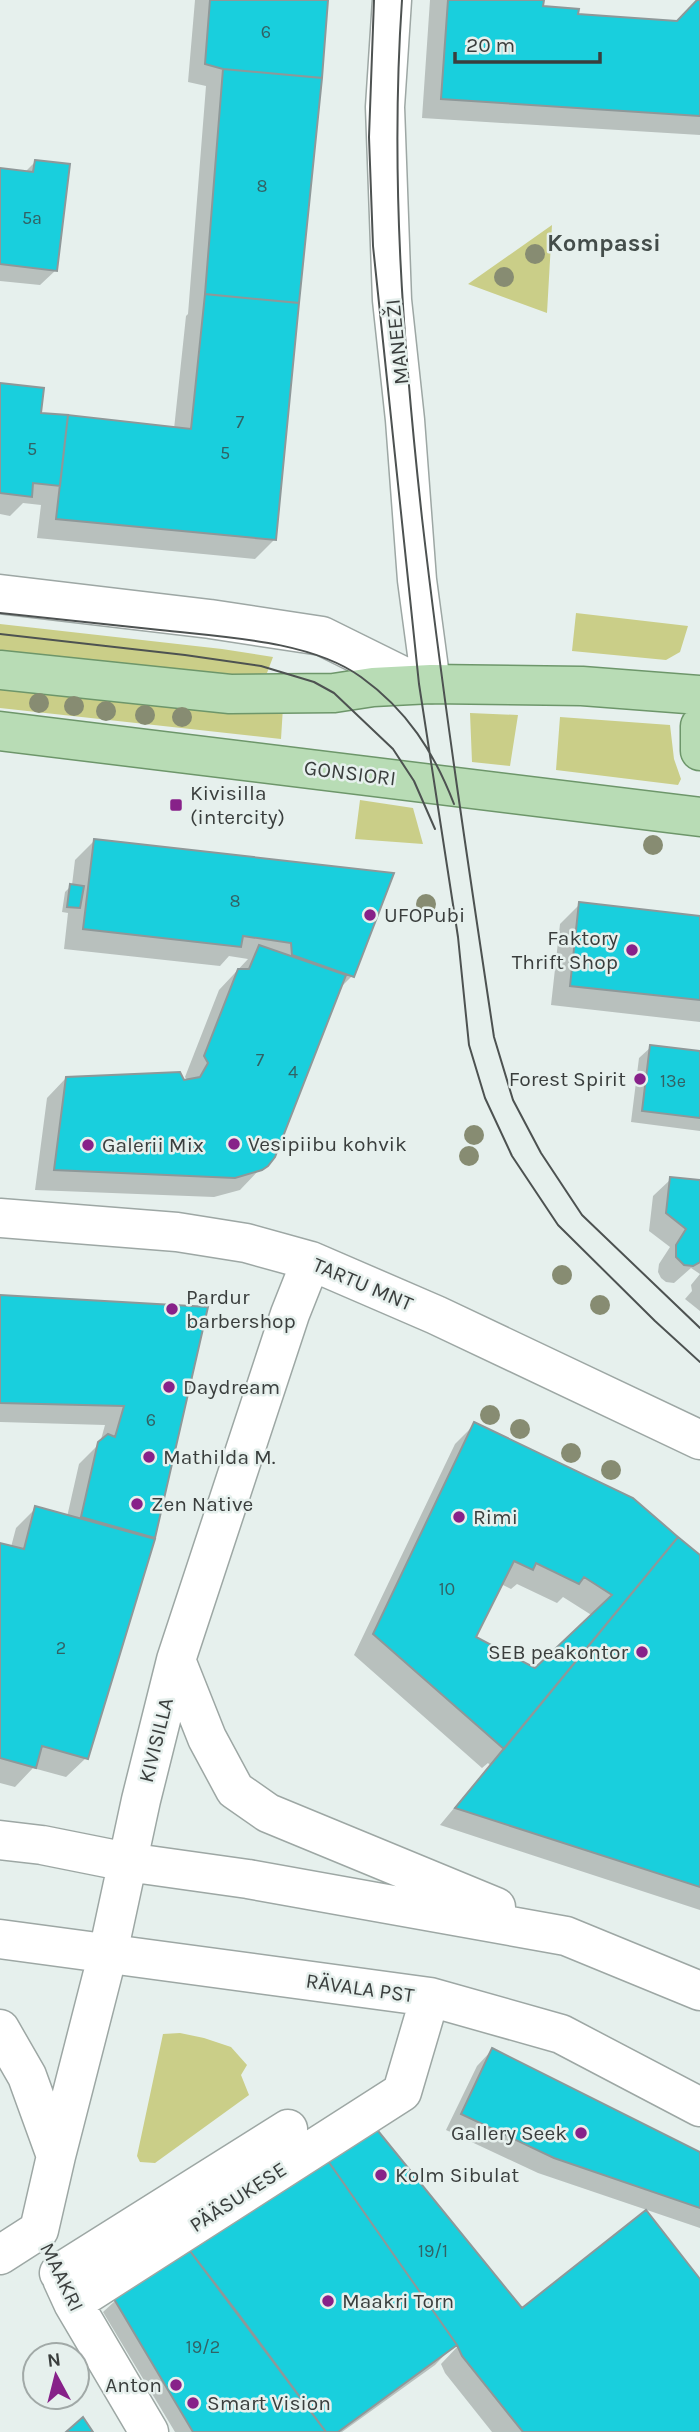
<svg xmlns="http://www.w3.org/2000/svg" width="700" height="2432" viewBox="0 0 700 2432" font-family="Karla,sans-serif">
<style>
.green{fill:#cace88}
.shadow{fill:#0003;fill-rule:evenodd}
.building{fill:#19cfdd;stroke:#8e9899;stroke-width:2;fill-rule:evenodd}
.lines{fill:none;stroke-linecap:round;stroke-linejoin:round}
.minor-casing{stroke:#9da7a4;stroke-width:41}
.major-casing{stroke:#6d966a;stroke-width:41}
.minor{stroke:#fff;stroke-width:38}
.major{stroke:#b8dcb5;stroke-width:38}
.tram{stroke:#4d5251;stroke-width:2}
.tree{fill:#878c72}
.poi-dot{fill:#872189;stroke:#e6f0ed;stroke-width:2.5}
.labels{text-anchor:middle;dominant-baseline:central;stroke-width:5;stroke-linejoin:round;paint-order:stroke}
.number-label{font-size:18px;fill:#326265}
.street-label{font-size:21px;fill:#3a3e3d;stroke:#e6f0ed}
.poi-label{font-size:21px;fill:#3a3e3d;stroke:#e6f0ed;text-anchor:start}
.quarter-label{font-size:24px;font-weight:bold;fill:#444d4a;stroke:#e6f0ed}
</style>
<rect width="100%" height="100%" fill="#e6f0ed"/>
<!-- green -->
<path class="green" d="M552,225L547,313L468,284Z
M576,613L688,626L680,652L666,660L572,651Z
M0,624L222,649L273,657L267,673L229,679L0,654Z
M0,685L283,707L281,739L0,708Z
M470,713L518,715L510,766L472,762Z
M560,717L670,725L674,759L681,779L678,785L556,770Z
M360,800L413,808L423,844L355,839Z
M180,2033L204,2038L231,2047L247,2065L241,2075L249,2095L155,2163L140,2162L137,2156L163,2034Z"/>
<!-- shadow -->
<path class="shadow" d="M195,0H326L274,540L255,559L37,538L41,505L23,503L10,516L0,514V385L39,414L174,429L186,316L188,314L206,86L188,82Z
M430,0H542V8L576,15L677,23L700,0V135L422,118Z
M36,161L56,270L40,285L0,281V170L24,173Z
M94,841L391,875L352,976L338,990L260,1169L240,1190L214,1197L35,1190L47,1098L66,1078L188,1081L185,1077L219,990L248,959L229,956L220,966L64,949L68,913L62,912L65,892L72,885L75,860Z
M580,904L700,917V1022L551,1005L560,924Z
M651,1047L700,1053V1131L631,1122L639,1058Z
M671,1179L700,1182V1274L691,1268L674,1283L666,1282L661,1278L658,1272L659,1264L670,1247L649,1231L653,1196Z
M700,1274V1311L685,1299L692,1291L691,1285Z
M0,1297L205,1309L153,1537L86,1758L66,1777L33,1768L15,1787L0,1783V1544L11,1547L16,1528L36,1508L67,1517L79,1464L100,1443L105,1425L0,1422Z
M475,1424L700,1558V1910L440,1825L490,1765L488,1763L482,1768L354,1655L455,1444ZM501,1584L511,1589L517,1584L557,1603L563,1597L593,1616L536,1671L474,1638Z
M492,2050L700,2153V2228L538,2173L446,2130L477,2066Z
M191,2252L522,2311L700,2282V2432H492L445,2373L441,2364L461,2343H456L435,2365L342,2432H175L103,2312L115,2301Z"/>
<!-- building -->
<path class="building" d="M210,0H328L322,78L223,69L205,64Z
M448,0H544L543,6L579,9L578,14L677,21L697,0H700V116L441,99Z
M223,69L322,78L299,303L205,294Z
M35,160L70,164L57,271L0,264V168L33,172Z
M205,294L299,303L276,540L56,519L68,415L191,429Z
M0,383L44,388L41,413L68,415L60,486L33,483L32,497L0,493Z
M94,839L394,873L354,977L292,955L291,943L243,936L241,947L83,929Z
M70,884L84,886L80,908L67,907Z
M579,902L700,916V1000L570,986Z
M259,945L346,975L275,1157L268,1166L262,1170L235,1178L54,1170L66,1077L180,1072L184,1080L200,1077L208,1063L204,1056L238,969H249Z
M650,1045L700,1051V1118L642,1111Z
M670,1177L700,1180V1262L693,1266L684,1265L676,1257V1245L686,1229L666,1213Z
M0,1295L208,1307L155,1538L81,1517L98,1442L108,1434L115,1437L124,1406L0,1403Z
M474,1422L633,1498L678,1537L504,1749L373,1634ZM514,1561L533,1570L536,1563L579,1584L584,1577L612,1595L535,1668L476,1637Z
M35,1506L155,1539L88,1759L42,1746L36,1768L0,1758V1543L24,1549Z
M678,1537L700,1555V1887L455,1808Z
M492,2048L700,2152V2208L554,2158L461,2114Z
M374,2126L522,2308L646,2210L700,2279V2432H523L462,2356L457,2345L326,2158Z
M326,2158L457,2345L338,2432H326L190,2251Z
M190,2251L240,2316L326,2432H193L114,2299Z
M83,2417L93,2432H66Z"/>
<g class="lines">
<defs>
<path id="minor" d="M392,0L385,107L392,300L405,420L417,580L431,684
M0,594L210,619L322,636L419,684
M0,1218L177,1232L246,1243L311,1261L436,1315L700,1440
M176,1660L207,1738L235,1790L268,1813L496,1907
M0,1840L42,1845L127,1862L248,1879L566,1936L700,1991
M0,1939L430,1997L561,2034L700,2107
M0,2029L27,2076L56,2156
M39,2230L56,2156L108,1953L141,1800L176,1660L290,1314L311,1261
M0,2255L39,2230
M59,2273L288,2129
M62,2279L73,2303L149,2432
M73,2303L402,2092L430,1997"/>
<path id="major" d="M0,670L230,694L334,693L373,687L431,684L582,686L700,695
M700,726V751
M0,731L700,817"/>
</defs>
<!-- minor casing -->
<use href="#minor" class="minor-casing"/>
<!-- major casing -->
<use href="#major" class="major-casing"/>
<!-- minor -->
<use href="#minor" class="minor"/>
<!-- major -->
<use href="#major" class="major"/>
<!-- tram -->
<path class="tram" d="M374,0L369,137L373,246L419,684L458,937L469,1045L485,1098L512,1156L558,1225L655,1321L700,1362
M402,0C390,174 403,345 422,518C442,691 468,864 494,1037L513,1100L541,1153L582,1215L700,1328
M0,613C53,619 106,624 160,630C221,637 310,640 361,677C407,710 434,752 454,804
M0,634L185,655L261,666L314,682L334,693L393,749L414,781L435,829"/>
</g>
<!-- trees -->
<g class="tree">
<circle cx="535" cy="254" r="10"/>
<circle cx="504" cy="277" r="10"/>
<circle cx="39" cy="703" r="10"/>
<circle cx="74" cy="706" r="10"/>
<circle cx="106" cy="711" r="10"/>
<circle cx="145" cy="715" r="10"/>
<circle cx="182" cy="717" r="10"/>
<circle cx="653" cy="845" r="10"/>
<circle cx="426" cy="904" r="10"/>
<circle cx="474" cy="1135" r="10"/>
<circle cx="469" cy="1156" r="10"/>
<circle cx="562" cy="1275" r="10"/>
<circle cx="600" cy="1305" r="10"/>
<circle cx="490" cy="1415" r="10"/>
<circle cx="520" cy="1429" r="10"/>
<circle cx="571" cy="1453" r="10"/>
<circle cx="611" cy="1470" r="10"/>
</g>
<!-- markers -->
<g class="poi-dot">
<rect x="169" y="798" width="14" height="14" rx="3.5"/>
<circle cx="370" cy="915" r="7"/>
<circle cx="632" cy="950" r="7"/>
<circle cx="640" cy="1079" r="7"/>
<circle cx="234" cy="1144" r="7"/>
<circle cx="88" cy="1145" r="7"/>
<circle cx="172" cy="1309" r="7"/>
<circle cx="169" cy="1387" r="7"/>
<circle cx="149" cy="1457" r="7"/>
<circle cx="137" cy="1504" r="7"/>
<circle cx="459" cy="1517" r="7"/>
<circle cx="642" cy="1652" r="7"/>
<circle cx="581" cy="2133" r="7"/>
<circle cx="381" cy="2175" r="7"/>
<circle cx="328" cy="2301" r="7"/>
<circle cx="176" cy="2385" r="7"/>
<circle cx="193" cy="2403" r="7"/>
</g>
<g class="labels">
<!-- number labels -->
<g class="number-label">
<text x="266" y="32">6</text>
<text x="262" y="186">8</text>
<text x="32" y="218">5a</text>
<text x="240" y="422">7</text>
<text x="32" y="449">5</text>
<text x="225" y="453">5</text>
<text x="235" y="901">8</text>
<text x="260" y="1060">7</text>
<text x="293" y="1072">4</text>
<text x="673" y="1081">13e</text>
<text x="151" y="1420">6</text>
<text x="447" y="1589">10</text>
<text x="61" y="1648">2</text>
<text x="433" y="2251">19/1</text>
<text x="203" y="2347">19/2</text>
</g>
<!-- street labels -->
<g class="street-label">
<text transform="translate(397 342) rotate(-96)">MANEEŽI</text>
<text transform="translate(350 773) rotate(7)">GONSIORI</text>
<text transform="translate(363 1284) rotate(23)">TARTU MNT</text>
<text transform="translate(156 1740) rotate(-76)">KIVISILLA</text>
<text transform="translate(360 1988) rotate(8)">RÄVALA PST</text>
<text transform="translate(238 2197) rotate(-33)">PÄÄSUKESE</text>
<text transform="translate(62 2277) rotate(64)">MAAKRI</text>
</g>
<!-- poi labels -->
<g class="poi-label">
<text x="190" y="793">Kivisilla<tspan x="190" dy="24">(intercity)</tspan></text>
<text x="384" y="915">UFOPubi</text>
<text x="618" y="938" text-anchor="end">Faktory<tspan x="618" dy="24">Thrift Shop</tspan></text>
<text x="626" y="1079" text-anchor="end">Forest Spirit</text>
<text x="248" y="1144">Vesipiibu kohvik</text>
<text x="102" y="1145">Galerii Mix</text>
<text x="186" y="1297">Pardur<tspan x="186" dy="24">barbershop</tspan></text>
<text x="183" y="1387">Daydream</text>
<text x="163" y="1457">Mathilda M.</text>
<text x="151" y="1504">Zen Native</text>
<text x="473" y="1517">Rimi</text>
<text x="628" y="1652" text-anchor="end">SEB peakontor</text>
<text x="567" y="2133" text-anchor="end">Gallery Seek</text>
<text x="395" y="2175">Kolm Sibulat</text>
<text x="342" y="2301">Maakri Torn</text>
<text x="162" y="2385" text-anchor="end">Anton</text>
<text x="207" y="2403">Smart Vision</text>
</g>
<!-- quarter labels -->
<g class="quarter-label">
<text x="604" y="243">Kompassi</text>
</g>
</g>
<!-- north arrow -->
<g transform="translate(56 2376) rotate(353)"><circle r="33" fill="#e6f0ed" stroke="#a1a9a7" stroke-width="2"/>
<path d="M0-5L12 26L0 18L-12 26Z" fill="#872189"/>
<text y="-10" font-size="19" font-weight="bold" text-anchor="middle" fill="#3a3e3d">N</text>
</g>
<!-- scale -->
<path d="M455 52v10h145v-10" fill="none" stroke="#3a3e3d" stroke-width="3.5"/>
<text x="466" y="52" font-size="21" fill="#3a3e3d" stroke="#e6f0ed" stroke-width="5" paint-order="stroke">20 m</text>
</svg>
